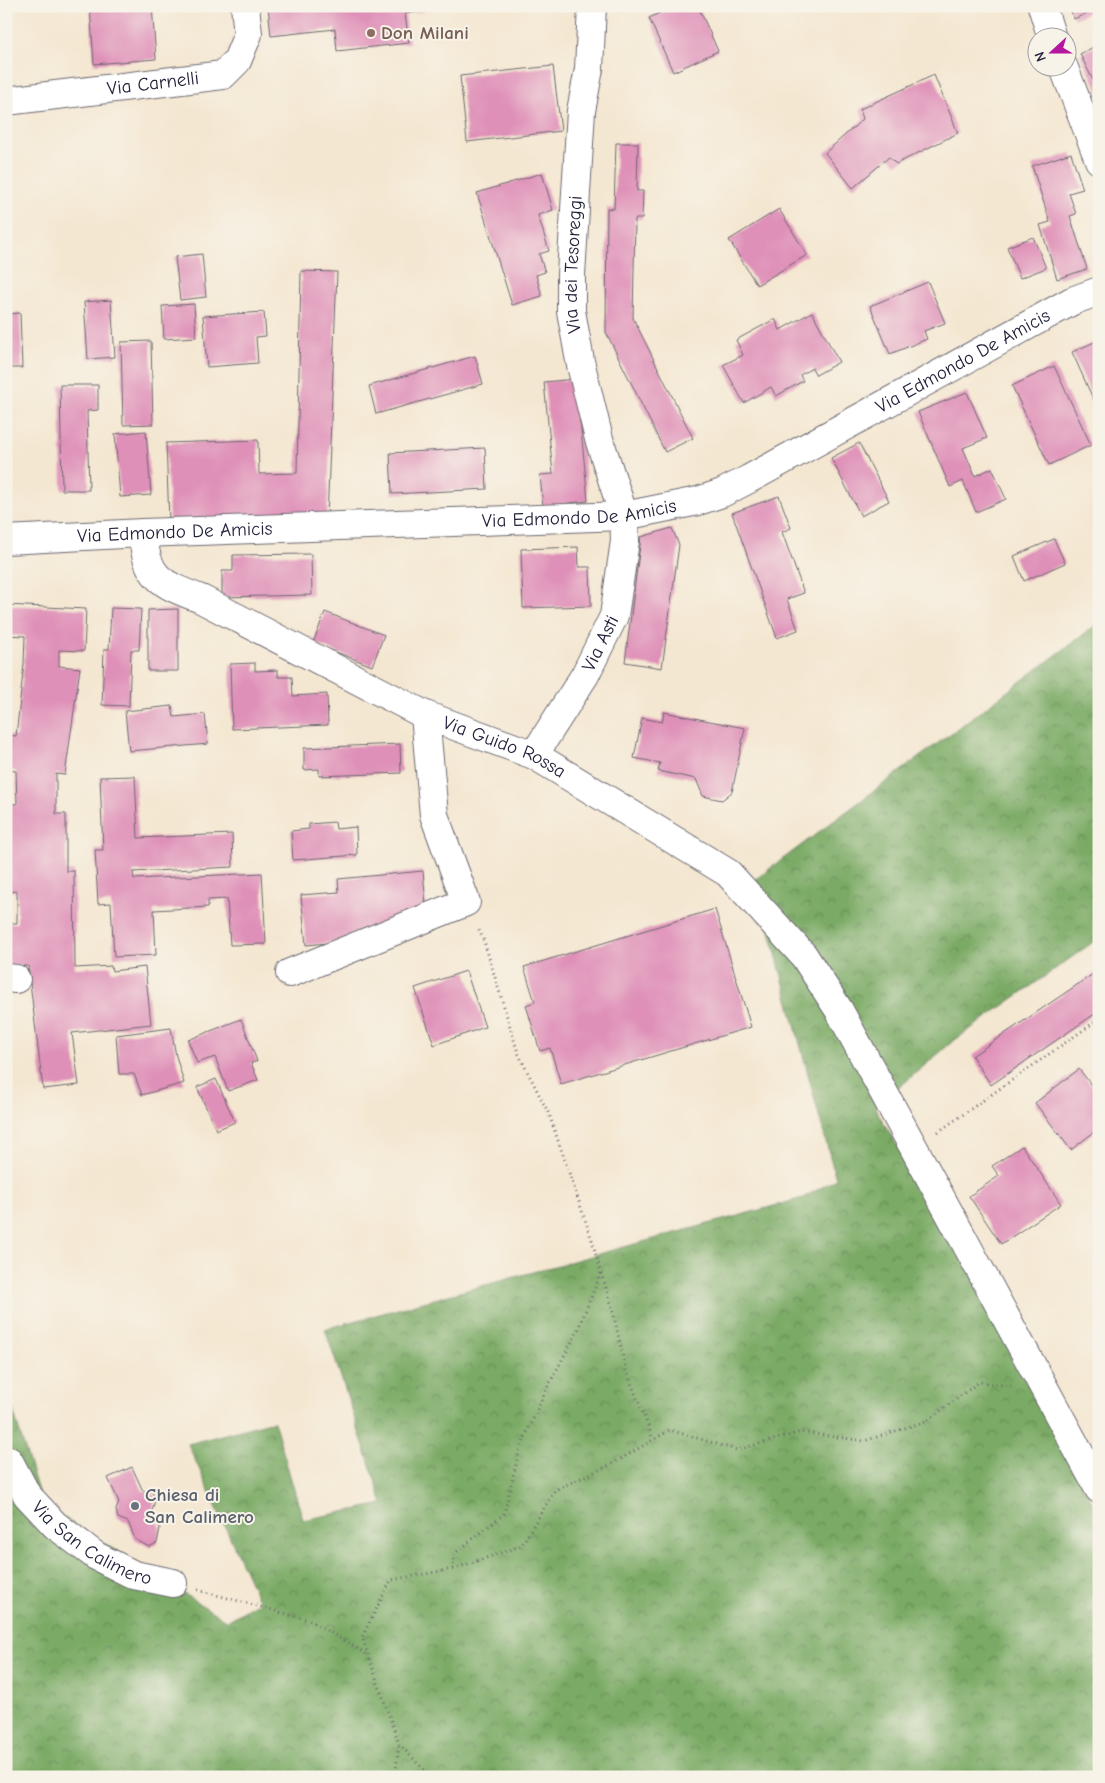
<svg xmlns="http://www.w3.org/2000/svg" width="1105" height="1783" viewBox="0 0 1105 1783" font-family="'Comic Neue',sans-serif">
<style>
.forest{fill:url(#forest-crowns);stroke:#4e6650}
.building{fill:#df90b8}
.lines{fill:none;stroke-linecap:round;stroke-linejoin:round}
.minor-casing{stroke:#6c6770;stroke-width:30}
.tertiary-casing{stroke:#6c6770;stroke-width:30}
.path{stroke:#6c6770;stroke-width:3;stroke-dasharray:1 4;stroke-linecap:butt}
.minor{stroke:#fff;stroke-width:28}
.tertiary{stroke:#fff;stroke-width:28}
.education-dot{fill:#8d6e63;stroke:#f7f3e8;stroke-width:2}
.worship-dot{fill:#6b7280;stroke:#f7f3e8;stroke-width:2}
.labels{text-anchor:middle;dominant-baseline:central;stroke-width:4;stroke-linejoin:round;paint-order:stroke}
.education-label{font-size:19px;font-weight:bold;fill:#785e54;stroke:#f7f3e8;text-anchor:start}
.street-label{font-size:19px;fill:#22223b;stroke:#f7f3e8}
.worship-label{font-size:19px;font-weight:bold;fill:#5b616d;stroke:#f7f3e8;text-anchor:start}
</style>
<defs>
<pattern id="forest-crowns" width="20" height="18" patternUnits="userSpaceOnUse" patternTransform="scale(1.25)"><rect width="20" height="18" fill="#7aaa65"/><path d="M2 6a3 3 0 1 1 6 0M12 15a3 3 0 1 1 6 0" fill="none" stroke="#648a54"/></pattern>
</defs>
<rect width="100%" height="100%" fill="#f7f3e8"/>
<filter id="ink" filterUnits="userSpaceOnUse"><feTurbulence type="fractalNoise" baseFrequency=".02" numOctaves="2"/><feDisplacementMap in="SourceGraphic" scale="10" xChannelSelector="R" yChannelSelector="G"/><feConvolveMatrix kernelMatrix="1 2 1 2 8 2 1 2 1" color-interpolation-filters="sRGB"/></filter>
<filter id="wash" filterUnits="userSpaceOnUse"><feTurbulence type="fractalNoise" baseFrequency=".0096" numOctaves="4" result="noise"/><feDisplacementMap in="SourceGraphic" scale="20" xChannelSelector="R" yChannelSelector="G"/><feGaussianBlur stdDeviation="1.12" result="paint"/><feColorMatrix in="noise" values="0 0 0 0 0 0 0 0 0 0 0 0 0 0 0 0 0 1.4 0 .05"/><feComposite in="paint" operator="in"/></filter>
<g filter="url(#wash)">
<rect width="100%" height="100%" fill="#f4e7d1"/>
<!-- forest -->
<path class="forest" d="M1099,623V938L952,1042L875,1108L980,1286L1099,1516V1777H6V1388L42,1504L227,1621L259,1602L188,1444L274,1421L303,1520L383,1504L325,1329L803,1198L836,1179L756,879Z"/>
<g id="blocks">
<!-- building -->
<path class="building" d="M90,6H152L156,59L94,64Z
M268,6H425V11L405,14L409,43L337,51L335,29L271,36Z
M674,6H698L718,51L673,72L649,18Z
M1069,6H1099V8L1074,19Z
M1099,44V92L1080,54Z
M553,66L561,131L467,142L460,76Z
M934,75L958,133L896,164L889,157L853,188L825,153L863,119L860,109Z
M616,143H638L637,191H643L642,219H635L633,318L693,438L665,452L606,332L607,208L614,209Z
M1071,153L1083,189L1069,193L1076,214L1070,216L1087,269L1057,279L1040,225L1050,222L1032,166Z
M542,173L553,210L538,215L549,251L539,254L545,272L536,275L542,296L512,305L477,193Z
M779,209L807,255L757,285L729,240Z
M1033,237L1046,268L1020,278L1007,247Z
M202,254L206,297L180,300L175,257Z
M301,271L337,272L327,519L169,521L166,443L258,440L259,474L297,473Z
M928,282L945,323L924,331L927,339L890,354L870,306Z
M111,300L115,357L88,359L84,302Z
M194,304L196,337L164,339L162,306Z
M264,312L266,336L256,337L258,363L207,367L203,316Z
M812,312L839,362L816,375L812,368L800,375L803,381L776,396L771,387L744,403L723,365L743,355L736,340L775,319L780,330Z
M20,313L22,368H6V314Z
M1099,340V412L1072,352Z
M151,341L153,424L123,425L121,342Z
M475,356L483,384L376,414L369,386Z
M1054,366L1091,445L1049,465L1012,386Z
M576,379L588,501L543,506L540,475L553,474L544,382Z
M60,385H98V410L87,411L89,490H62Z
M967,392L987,438L963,448L975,476L992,468L1006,499L976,512L963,481L950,487L918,412Z
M146,431L151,495L120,497L115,434Z
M859,443L889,501L861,516L831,458Z
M485,448L487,489L392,494L390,453Z
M779,496L791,528L782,532L804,593L787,599L798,630L777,638L732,513Z
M672,528L679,545L662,668L625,662L641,537Z
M1054,539L1065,563L1024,581L1014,556Z
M578,547L579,567H590L591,606L523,608L521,549Z
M311,554L312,595L222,597V571H233V555Z
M6,605L86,609L84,651L59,650V666L80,668L65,775L56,774V814H66V871H74L75,968L111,966L112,971L145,967L151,1024L72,1033L79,1085L43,1089L28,966H6V923H17V891L6,892V804H17L16,771L6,770V735L16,736L24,664L25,636L6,635Z
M111,608L141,609L139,650H131L129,706L102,705L104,649H109Z
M178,609V671H148V610Z
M325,612L384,635L372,666L313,643Z
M255,663V671L278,670V677H292L293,696L327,694L328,725L232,729L230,664Z
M172,706L174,717L205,714L208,744L129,751L125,711Z
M664,712L745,728L732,792L722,800L703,796L696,779L658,771L660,763L634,758L642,718L662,722Z
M400,744L401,773L319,776V769L304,770V748Z
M135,776L138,838L232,834L233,867L133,872L134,879L262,873L266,944L230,945L227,899L208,900V907L154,910L156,955L114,957L111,903L98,904L95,850H103L100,777Z
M335,822L336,829L356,827L357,855L293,860L291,831L309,829V824Z
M423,871L427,916L388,930L350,934V941L306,945L301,895L339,892L338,879Z
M715,909L751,1027L561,1084L550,1048L540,1051L526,1005L535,1002L524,967Z
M1099,970V1011L991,1085L972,1056Z
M466,971L485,1027L434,1045L415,988Z
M241,1019L257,1061L251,1063L258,1080L228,1091L215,1057L197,1063L188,1040Z
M171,1028L176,1056L184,1083L142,1095L134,1074H119L116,1035Z
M1079,1069L1099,1095V1128L1071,1150L1035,1103Z
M216,1079L235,1122L216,1130L197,1087Z
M1022,1146L1061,1204L1001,1244L969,1196L999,1176L992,1166Z
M132,1467L143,1491H152L155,1500L152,1511L160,1528L157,1543L149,1547L135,1539L128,1522L118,1518L116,1510L119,1502L108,1478Z"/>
</g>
</g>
<g filter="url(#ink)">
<use href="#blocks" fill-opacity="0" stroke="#6c6770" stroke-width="1"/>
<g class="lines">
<defs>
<g id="minor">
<path d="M1042,6L1052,38"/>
<path d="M1064,68L1099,160"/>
<path id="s1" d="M6,101L223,75L237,61L248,34L245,6"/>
<path id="s2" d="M143,533C146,578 161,584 201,599L425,715L534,755L728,873L804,956L839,1010L1099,1489"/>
<path id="s3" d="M534,755L585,675L614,616L625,541L624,516L599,439L580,361L571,311V275L581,111L589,69L592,6"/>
<path d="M290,973L466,902L434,815L425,715"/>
<path d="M6,978L16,979"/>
<path id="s4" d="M6,1460L9,1461L27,1495L55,1525L96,1556L134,1575L173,1583"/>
</g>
<g id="tertiary">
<path id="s5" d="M6,540L143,533L624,516L698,501L722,493L749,479L1072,301L1099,291"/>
</g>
</defs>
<!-- minor casing -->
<use href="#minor" class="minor-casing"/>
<!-- tertiary casing -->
<use href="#tertiary" class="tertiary-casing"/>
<!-- path -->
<path class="path" d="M938,1132L1099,1019
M601,1273L611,1303L626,1370L653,1439
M453,1569L521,1546L555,1490L612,1464L670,1430L737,1450L801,1432L864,1441L927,1421L979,1382L1011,1386
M198,1590L309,1620L368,1655
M395,1777L399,1745
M431,1777L399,1744L362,1637L391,1580L453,1569L454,1554L504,1514L520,1448L546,1390L577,1332L601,1273L592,1240L549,1114L518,1053L484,941L478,928"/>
<!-- minor -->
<use href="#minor" class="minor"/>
<!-- tertiary -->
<use href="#tertiary" class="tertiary"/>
</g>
</g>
<!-- markers -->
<circle class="education-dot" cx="371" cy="33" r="5"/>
<circle class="worship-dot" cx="135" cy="1506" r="5"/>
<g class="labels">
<!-- education labels -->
<g class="education-label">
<text x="381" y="33">Don Milani</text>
</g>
<!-- street labels -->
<g class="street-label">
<text stroke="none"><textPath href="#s1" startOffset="148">Via Carnelli</textPath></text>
<text stroke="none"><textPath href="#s3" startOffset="520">Via dei Tesoreggi</textPath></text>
<text stroke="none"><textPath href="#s5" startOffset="994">Via Edmondo De Amicis</textPath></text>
<text stroke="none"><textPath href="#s5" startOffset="574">Via Edmondo De Amicis</textPath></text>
<text stroke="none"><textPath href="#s5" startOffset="169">Via Edmondo De Amicis</textPath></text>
<text stroke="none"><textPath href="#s3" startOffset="130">Via Asti</textPath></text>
<text stroke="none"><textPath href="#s2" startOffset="434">Via Guido Rossa</textPath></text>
<text stroke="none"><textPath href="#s4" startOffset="124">Via San Calimero</textPath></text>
</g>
<!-- worship labels -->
<g class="worship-label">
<text x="145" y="1495">Chiesa di<tspan x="145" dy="22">San Calimero</tspan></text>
</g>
</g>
<!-- margin -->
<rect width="1105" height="1783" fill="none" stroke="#f7f3e8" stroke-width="25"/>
<!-- north arrow -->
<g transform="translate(1052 52) rotate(249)"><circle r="24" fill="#f7f3e8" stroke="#a29fa3"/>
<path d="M0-4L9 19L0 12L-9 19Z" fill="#b5179e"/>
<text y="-8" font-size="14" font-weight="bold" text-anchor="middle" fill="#22223b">N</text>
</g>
</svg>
